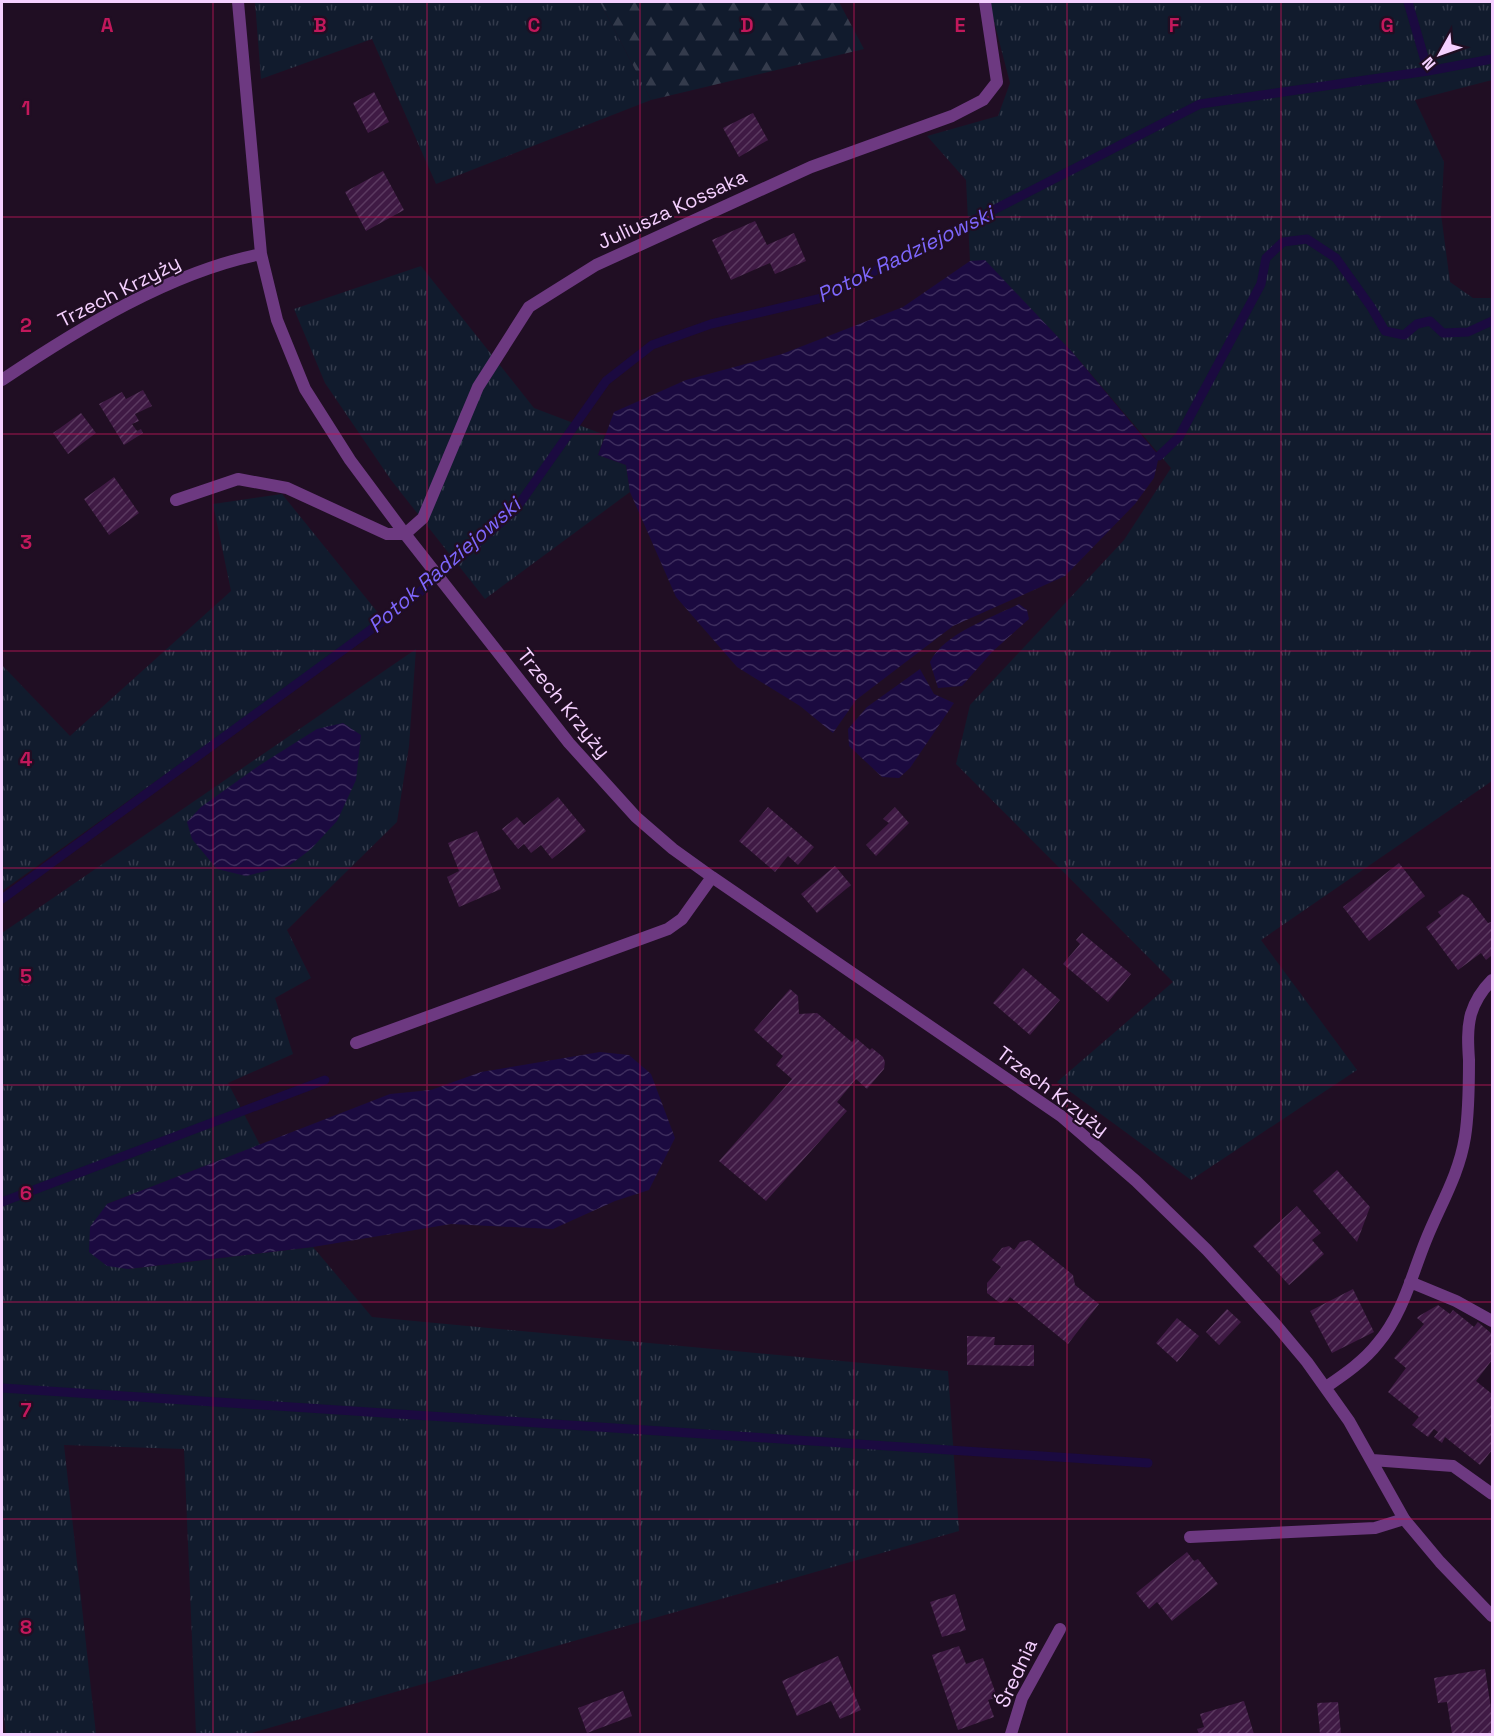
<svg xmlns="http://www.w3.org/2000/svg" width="1494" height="1736" viewBox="0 0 1494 1736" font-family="'Space Grotesk',sans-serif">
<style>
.grass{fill:url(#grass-tufts)}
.forest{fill:url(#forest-firs)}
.water{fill:url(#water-waves)}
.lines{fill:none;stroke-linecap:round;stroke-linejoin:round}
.stream{stroke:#1b0a40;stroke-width:9}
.building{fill:url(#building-hatch)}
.lane{stroke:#6d3981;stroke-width:12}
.street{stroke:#6d3981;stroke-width:12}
.grid{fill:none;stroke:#c2185b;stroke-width:1.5;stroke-opacity:0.55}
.labels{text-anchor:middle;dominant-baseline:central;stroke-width:4.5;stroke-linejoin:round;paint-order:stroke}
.street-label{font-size:20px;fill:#f5d0ff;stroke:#200e23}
.water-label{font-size:21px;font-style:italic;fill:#7e67fd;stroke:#200e23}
.grid-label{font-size:20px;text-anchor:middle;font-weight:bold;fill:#c2185b;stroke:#200e23;stroke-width:4.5;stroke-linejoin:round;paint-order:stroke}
</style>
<defs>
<pattern id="grass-tufts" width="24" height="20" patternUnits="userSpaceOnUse" patternTransform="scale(1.5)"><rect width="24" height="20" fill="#111b2d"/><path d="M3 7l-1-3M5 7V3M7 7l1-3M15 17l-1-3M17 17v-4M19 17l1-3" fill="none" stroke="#343b4c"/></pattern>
<pattern id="forest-firs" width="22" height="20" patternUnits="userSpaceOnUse" patternTransform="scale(1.5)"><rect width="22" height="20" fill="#111b2d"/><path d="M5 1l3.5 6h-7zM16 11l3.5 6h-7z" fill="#343b4c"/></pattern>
<pattern id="water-waves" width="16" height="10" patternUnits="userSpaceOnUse" patternTransform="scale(1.5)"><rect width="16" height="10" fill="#1b0a40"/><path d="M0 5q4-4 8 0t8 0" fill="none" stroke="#3d2d5d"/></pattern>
<pattern id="building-hatch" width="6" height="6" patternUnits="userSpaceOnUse" patternTransform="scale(1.5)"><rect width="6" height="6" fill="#3f1a44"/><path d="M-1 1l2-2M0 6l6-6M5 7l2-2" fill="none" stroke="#5b3a60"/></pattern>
</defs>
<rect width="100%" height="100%" fill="#200e23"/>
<!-- grass -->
<path class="grass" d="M255,2H600L651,100L436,184L372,39L261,79Z
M989,2H1492V80L1415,100L1444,162L1441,214L1450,282L1473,298H1492V781L1261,940L1357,1070L1191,1180L1057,1082L1173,982L956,764L970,705L1124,540L1171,468L1073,353L985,261H970L966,180L927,136L998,116L1010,83Z
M421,266L534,408L605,435L598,455L626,465L630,492L485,599L391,480L325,383L294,309Z
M282,494L383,619L2,891V665L70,736L231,591L213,504Z
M416,649L409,746L397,822L287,930L311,978L275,998L293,1054L228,1083L260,1145L107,1204L128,1269L313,1247L372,1317L948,1371L959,1531L248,1734H196L184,1449L64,1445L96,1734H6L2,1702V933Z"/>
<!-- forest -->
<path class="forest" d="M600,2H839L864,49L651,100Z"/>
<!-- water -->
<path class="water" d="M985,260L1073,353L1159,456L1154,478L1135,504L1065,576L953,626L856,700L833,733L800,706L737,667L676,597L630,492L626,465L598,455L614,412L686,380L782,354L903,307L970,261Z
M1019,604L1027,610L1029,619L992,652L962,686L938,688L930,662C943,634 991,618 1019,604Z
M920,669L934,694L954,703L910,768L899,778L882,777L849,746L848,729L867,707Z
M343,723L361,735L356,780L337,821L311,849L290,865L246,876L217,869L192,839L187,822L201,807L260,765L317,729Z
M600,1052L629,1055L651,1074L675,1138L649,1190L615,1201L553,1229L451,1224L313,1247L128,1269L107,1266L89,1252L90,1227L107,1204L390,1094L431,1090L481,1072Z"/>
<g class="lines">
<!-- stream -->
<path class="stream" d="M1408,2L1428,71
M1159,456L1179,437L1261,284L1266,258L1283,242L1307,239L1336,258L1371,307L1385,331L1404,335L1417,324L1430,321L1443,333L1468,332L1492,321
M2,899L406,604L515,510L606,381L652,345L711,324L822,298L1200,104L1428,71L1492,59
M2,1202L325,1080
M2,1388L1148,1463"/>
</g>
<!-- building -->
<path class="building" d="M374,92L389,122L368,133L353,103Z
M753,113L768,140L739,157L723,128Z
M383,171L404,210L366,231L345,192Z
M755,221L767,245L794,233L806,261L775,274L770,263L731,280L712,240Z
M143,390L152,406L135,414L139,421L132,424L137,431L141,429L143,433L124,445L99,404L122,392L126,399Z
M81,413L96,433L68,454L53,433Z
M114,477L139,513L109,535L84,499Z
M558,797L586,831L552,859L541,845L531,853L524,844L518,849L502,829L517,817L524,825Z
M768,807L814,847L798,865L788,856L775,872L739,841Z
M895,807L909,823L876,856L866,845L889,823L883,819Z
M477,831L501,889L459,907L447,877L459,871L448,843Z
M1399,863L1425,896L1369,941L1343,907Z
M835,866L851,885L817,913L801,894Z
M1462,894L1469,898L1488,923L1491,922L1492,924V955L1486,960L1481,953L1458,970L1426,927L1441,916L1438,912Z
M1082,933L1131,974L1108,1002L1063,964L1080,944L1076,940Z
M1023,968L1060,1000L1030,1035L993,1003Z
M790,989L798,996L799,1014L817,1013L852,1042L856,1038L870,1050L872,1048L883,1057L885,1062L884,1069L867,1089L856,1079L837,1102L847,1111L766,1201L719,1161L792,1079L776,1065L783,1056L754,1030Z
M1337,1170L1370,1207L1357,1242L1313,1191Z
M1297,1206L1321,1233L1312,1240L1324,1254L1289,1285L1253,1246Z
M1030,1240L1073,1275L1075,1285L1099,1304L1068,1344L1010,1297L1007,1301L1000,1303L987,1293V1283L1001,1267L992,1260L1002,1248L1009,1246L1014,1250L1020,1242Z
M1353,1289L1374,1332L1332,1353L1310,1311Z
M1438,1305L1450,1314L1453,1310L1474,1327L1478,1322L1492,1334V1360L1476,1381L1492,1394V1450L1480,1465L1445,1437L1442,1443L1434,1437L1438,1432L1434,1429L1428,1437L1412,1425L1419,1417L1388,1392L1406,1368L1394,1358L1424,1324L1417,1318L1419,1316Z
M1227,1309L1241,1322L1219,1345L1206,1332Z
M1177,1318L1199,1336L1177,1362L1156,1343Z
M967,1336L995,1337L994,1345H1034V1366L967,1365Z
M1187,1552L1194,1561L1198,1559L1218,1584L1172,1621L1157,1602L1149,1609L1136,1593Z
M955,1594L966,1630L942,1637L930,1602Z
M959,1646L966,1664L983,1658L997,1697L988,1700L994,1717L958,1730L932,1655Z
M838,1656L861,1710L840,1719L831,1701L797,1716L782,1681Z
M1485,1669L1492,1715V1734H1452L1447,1702L1438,1703L1434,1678Z
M623,1691L632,1716L587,1733L578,1708Z
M1244,1701L1254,1734H1199L1197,1729L1204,1727L1200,1714Z
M1338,1702L1341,1734H1320L1317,1703Z"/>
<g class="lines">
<!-- lane -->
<path class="lane" d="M1190,1537L1375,1528L1404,1519"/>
<!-- street -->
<path class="street" d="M238,2L261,254L277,320L305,389L350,460L405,534L569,743L636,817L673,849L712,877L1061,1116L1136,1181L1207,1250L1276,1325L1307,1362L1349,1421L1404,1519L1440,1562L1492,1616
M2,380C78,329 170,272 261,254
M176,500L238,479L287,488L387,534H405L423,518L478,387L529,307L596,265L811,167L952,116L983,100L997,82L985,2
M356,1043L668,929L682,919L712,877
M1410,1282L1456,1301L1492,1321
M1326,1387C1345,1374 1364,1361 1378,1343C1403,1314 1412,1274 1426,1240C1440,1205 1459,1175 1465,1137C1469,1112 1469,1086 1469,1060C1468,1045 1467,1029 1471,1014C1475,1001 1483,989 1492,980
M1372,1460L1453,1466L1492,1494
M1011,1734L1022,1698L1060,1629"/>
</g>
<!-- grid -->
<path class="grid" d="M213,2V1734M427,2V1734M640,2V1734M854,2V1734M1067,2V1734M1281,2V1734M2,217H1492M2,434H1492M2,651H1492M2,868H1492M2,1085H1492M2,1302H1492M2,1519H1492"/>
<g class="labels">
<!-- street labels -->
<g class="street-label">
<text transform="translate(672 209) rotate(-25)">Juliusza Kossaka</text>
<text transform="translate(119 291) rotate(-27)">Trzech Krzyży</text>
<text transform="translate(564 703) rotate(51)">Trzech Krzyży</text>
<text transform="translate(1053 1091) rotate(37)">Trzech Krzyży</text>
<text transform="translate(1016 1673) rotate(-65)">Średnia</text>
</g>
<!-- water labels -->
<g class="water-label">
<text transform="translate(905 254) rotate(-26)">Potok Radziejowski</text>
<text transform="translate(444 565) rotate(-41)">Potok Radziejowski</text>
</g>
</g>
<g class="grid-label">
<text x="107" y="32">A</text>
<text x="320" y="32">B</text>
<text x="534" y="32">C</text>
<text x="747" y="32">D</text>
<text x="960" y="32">E</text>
<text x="1174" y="32">F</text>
<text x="1387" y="32">G</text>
<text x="26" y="115">1</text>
<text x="26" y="332">2</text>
<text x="26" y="549">3</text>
<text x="26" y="766">4</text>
<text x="26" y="983">5</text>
<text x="26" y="1200">6</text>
<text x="26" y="1417">7</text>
<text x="26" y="1634">8</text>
</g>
<!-- border -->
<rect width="1494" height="1736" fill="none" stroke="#f5d0ff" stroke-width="6"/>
<!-- north arrow -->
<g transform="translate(1440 54) rotate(230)" stroke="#200e23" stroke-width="4.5" paint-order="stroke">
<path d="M0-4.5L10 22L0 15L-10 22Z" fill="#f5d0ff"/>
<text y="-9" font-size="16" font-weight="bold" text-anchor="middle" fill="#f5d0ff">N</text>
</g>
</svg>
